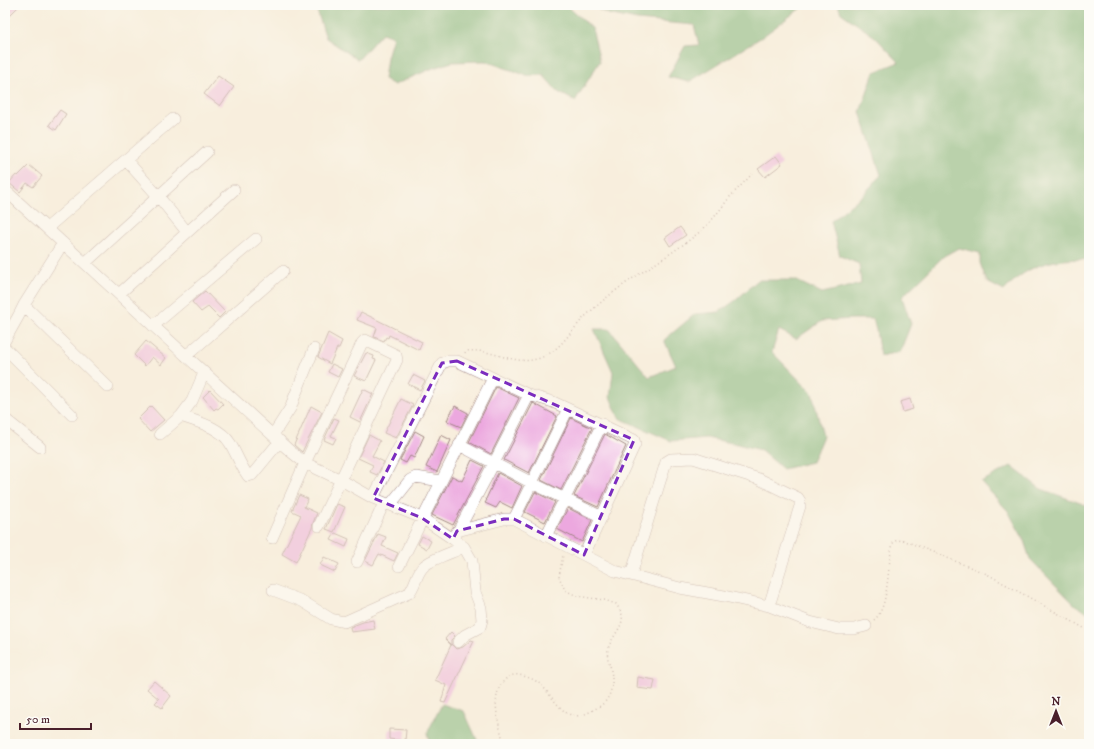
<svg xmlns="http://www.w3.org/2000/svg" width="1094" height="749" viewBox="0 0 1094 749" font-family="'IM FELL DW Pica',serif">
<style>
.forest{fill:#6fae70;stroke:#5c664e}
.building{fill:#eca8df}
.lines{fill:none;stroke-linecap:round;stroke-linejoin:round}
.street-casing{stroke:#a18684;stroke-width:12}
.path{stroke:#a18684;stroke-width:1.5;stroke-dasharray:1 3;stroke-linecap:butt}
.street{stroke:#fff;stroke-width:11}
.marked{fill:none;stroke:#7b2cbf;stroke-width:3;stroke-dasharray:8 5;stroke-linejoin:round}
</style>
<rect width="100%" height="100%" fill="#fdfcf7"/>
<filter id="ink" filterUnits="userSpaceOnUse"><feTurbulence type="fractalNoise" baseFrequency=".025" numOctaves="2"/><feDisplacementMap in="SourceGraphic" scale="8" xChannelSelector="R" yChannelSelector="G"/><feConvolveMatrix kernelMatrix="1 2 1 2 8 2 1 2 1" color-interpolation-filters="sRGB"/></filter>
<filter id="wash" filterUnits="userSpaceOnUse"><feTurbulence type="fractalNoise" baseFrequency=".012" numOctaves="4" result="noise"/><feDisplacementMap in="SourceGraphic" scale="16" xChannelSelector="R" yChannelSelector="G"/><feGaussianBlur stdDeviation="0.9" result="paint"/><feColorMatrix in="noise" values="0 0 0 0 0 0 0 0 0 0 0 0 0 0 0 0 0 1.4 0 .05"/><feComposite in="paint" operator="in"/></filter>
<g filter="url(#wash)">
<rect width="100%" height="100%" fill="#f8eedd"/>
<!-- forest -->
<path class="forest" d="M315,5H569L567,6L592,28L600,61L575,101L558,92L543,75L528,76L485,61L452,62L433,68L394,85L384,79L387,57L393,37L382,33L358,60L326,38Z
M589,5H805L762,37L689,82L668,77L685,46L699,45L694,25L637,20L608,14Z
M838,5H1089V260C1065,258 1040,261 1020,276C1014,280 1009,286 1004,291L987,282L980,263V253L959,248L944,256L902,297L911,324L900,352L880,356L876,330L873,319H852L822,321L796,339L779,330L772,352L812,393L823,436L812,462L783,469L761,450L737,444L706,438L671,441L619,418L610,397L613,372L594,329H609L649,377L676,366L664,340L695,314L719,312L736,300L758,280H795L822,293L861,284L859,264L840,256L831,221L863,195L881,175L860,112L874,72L899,62L875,37L841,13Z
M1011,466L1041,489L1086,505L1089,501V613L1075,605L1030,559L1023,538L1008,511L981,482Z
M442,704L464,711L479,744H430L427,733Z"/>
<g id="blocks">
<!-- building -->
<path class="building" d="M10,5H20L9,16L5,13V10Z
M218,76L234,87L220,106L204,94Z
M60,110L66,114L56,130L49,125Z
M776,156L782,164L765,177L758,169Z
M29,165L42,176L33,187L27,183L20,192L9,183L16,175L18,176Z
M680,227L686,235L670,246L665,238Z
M205,291L225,312L219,318L208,307L201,312L192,302Z
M361,312L422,342L419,350L389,335L388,338L386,337L384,341L374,337L377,328L357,320Z
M328,333L342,341L339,348H337L330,364L318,357Z
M146,341L166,358L161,365L152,357L145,366L134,355Z
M366,353L374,356L373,359L376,360L366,381L354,376Z
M332,364L342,369L338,377L328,372Z
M413,375L425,381L420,390L408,384Z
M496,387L519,398L491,454L469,442Z
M363,389L373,394L360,422L350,417Z
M210,390L223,404L218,409L216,408L214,410L203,397Z
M401,399L413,405L396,438L384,433Z
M910,399L913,409L903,412L900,402Z
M533,403L557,416L529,473L504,460Z
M151,406L164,420L150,432L138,419Z
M311,406L322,412L302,452L294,445Z
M455,406L468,413L461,427L447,421L450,413H451Z
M334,418L339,420L331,436L336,438L333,444L324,440Z
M571,418L592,428L561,490L541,480Z
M415,431L424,436L414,458L410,456L406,463L400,460Z
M605,434L626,446L598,507L574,496Z
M369,435L380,441L372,456L384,462L377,475L370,472L373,465L358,458Z
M441,435L451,440L437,472L426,467Z
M472,460L484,466L453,525L432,515L452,476L462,481Z
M498,473L522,486L512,508L500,502L496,508L485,503L487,500L486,499Z
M535,492L555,502L545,522L525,512Z
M299,495L308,499L304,507L317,513L313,523L312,528L296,562L282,554L301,515L292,511Z
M337,504L345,507L334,532L326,529Z
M568,508L592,520L582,542L557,529Z
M335,533L349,539L346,547L331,540Z
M378,534L386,537L382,546L398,553L394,561L379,554L373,565L365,561Z
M422,536L431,541L427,549L418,544Z
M324,557L339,564L335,572L320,565Z
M373,620L375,629L351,632L350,627L363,622Z
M451,632L455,636L451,640V644L456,649L463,647L471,640L474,641L445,703L441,702L446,685L435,680L451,645L445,639Z
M638,677L655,680L653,690L637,688Z
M154,681L171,696L162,708L155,703L159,699L147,689Z
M389,729L406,730L405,741L389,739Z"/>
</g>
</g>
<g filter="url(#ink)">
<use href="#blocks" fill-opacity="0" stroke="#a18684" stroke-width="1"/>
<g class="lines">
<defs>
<path id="street" d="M126,160L158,196L187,232
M5,190L290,451L305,463L341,480L373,498L422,518L453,539L464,547L472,561L475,592L481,608L482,620L480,627L465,635L458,642
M47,228L173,119
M85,263L207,152
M119,294L234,190
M24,305L108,387
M153,326L256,239
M5,340L19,315L24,305L63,243
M5,348L72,415
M186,356L283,271
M181,416C198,422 220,427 230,443C236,453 240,465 248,476L252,475L280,441
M5,419L40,447
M160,434L181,416L192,401L204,373
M273,435L291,407L294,398L314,349
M459,445L532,483L602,517
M373,498L442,363L448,361H457L529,395L553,402L568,409L634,440L635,444L584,555
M390,505L410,480L416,477L441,481
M514,519L568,409
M457,531L504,519H514L615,571L680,588L724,596L769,606L810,622L839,629H854L866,626
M456,535L494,463L529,395
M546,536L602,424
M272,538L305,463L362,343L365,340L396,355L397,360L319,526
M357,562L384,503
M399,566L493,378
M631,575L666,462L671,459L693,458L759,479L798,498L800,501V506L769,606
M273,590L302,601L331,619L344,622L409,593C416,585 416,573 424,566C431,559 454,552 464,547"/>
</defs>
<!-- street casing -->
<use href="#street" class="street-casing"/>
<!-- path -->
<path class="path" d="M465,353L466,351C493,348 514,367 540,358C559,351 568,335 580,322C585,316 592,310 598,305C628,278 665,260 697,234C710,224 719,211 729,198C736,190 745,182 752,174
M874,620C891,606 886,561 894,541L903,540L987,574L1084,628L1089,630
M504,744C499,724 488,693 507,678C510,676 514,674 518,675C526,676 534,679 540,684C549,692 557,707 567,713C578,720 590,712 600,706C611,699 614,684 611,671C611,667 609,663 608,659C604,641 625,629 622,615C621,611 618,607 616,604L604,600L577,596L565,590L559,577L563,555"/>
<!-- street -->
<use href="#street" class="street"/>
</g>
</g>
<!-- marked area -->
<path d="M0 0H1094V749H0ZM457,361L634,440L584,555L514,519H504L457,531L453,539L422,518L373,498L442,363Z" fill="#f8eedd" fill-opacity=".55" fill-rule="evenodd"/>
<path class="marked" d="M457,361L634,440L584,555L514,519H504L457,531L453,539L422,518L373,498L442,363Z"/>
<!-- margin -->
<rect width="1094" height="749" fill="none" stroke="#fdfcf7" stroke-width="20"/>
<!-- north arrow -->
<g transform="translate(1056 711)" stroke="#fdfcf7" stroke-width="3" paint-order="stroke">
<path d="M0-3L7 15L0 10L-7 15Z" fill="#4a1f2b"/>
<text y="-6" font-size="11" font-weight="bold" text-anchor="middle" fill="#4a1f2b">N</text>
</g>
<!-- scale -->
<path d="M20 723v6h71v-6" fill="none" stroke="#4a1f2b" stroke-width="2"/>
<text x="26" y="723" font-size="12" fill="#4a1f2b" stroke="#fdfcf7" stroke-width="3" paint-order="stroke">50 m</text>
</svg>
